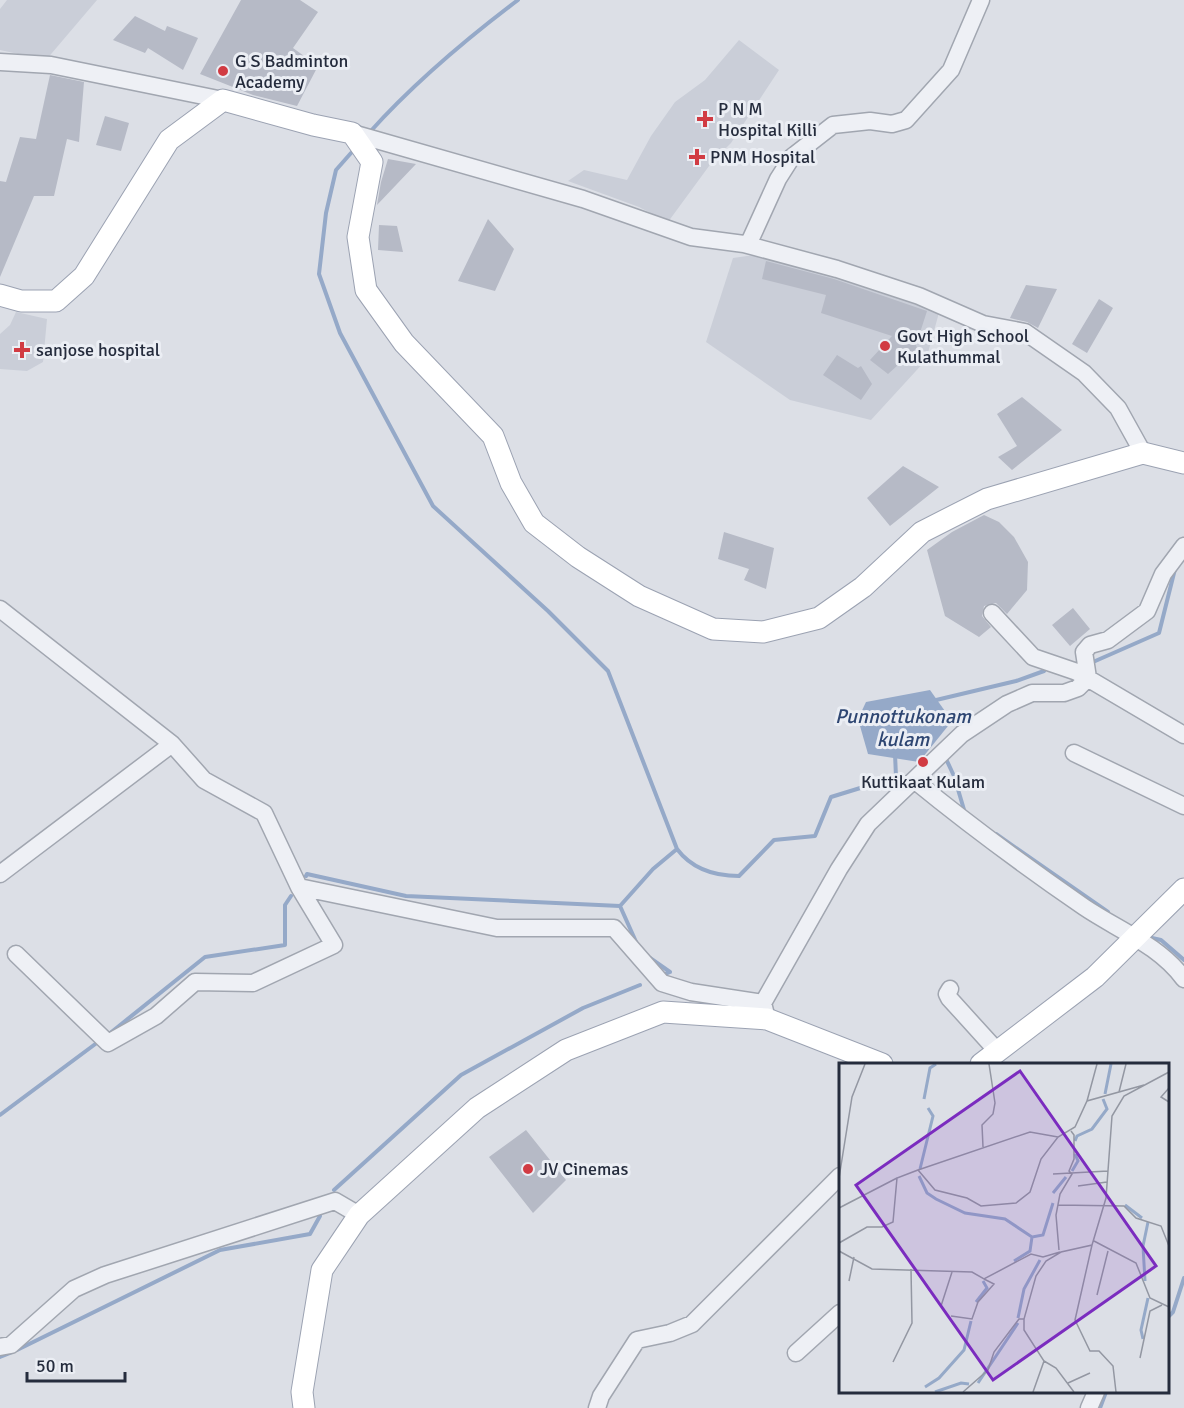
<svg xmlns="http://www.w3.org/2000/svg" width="1184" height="1408" viewBox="0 0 1184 1408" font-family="Signika,sans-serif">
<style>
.built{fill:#caced8}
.water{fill:#95a9c8}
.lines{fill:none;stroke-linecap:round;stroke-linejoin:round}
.stream{stroke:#95a9c8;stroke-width:4}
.building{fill:#b6bac6}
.minor-casing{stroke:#a1a6b0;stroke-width:19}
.major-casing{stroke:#9ba2b2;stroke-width:23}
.minor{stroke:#eef0f5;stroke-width:16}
.major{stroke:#fff;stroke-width:21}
.poi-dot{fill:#d13b43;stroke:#ebeef4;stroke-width:2}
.labels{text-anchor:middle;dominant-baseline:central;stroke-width:6;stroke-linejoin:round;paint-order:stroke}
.poi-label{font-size:18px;fill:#252c3d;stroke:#ebeef4;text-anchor:start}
.water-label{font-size:20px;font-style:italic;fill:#2e4672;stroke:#ebeef4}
.inset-river{fill:none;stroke:#95a9c8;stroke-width:3}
.inset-road{fill:none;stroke:#9397a2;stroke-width:1.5}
.view{fill:#7b2cbf;fill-opacity:0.15;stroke:#7b2cbf;stroke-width:3}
.inset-edge{fill:none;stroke:#252c3d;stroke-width:3}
</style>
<rect width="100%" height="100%" fill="#dcdfe6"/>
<!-- built -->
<path class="built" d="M7,0H97L46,60L0,50V9Z
M739,40L779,70L731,143L712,162L668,222L639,207L568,181L584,170L627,180L651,136L675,102L705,80Z
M761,254L940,309L926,360L871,420L790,400L706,342L733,258Z
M16,312L47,319L43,362L27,371L0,369V334L10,325Z"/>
<!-- water -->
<path class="water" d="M930,690L952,721L919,762L868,754L858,719L866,702Z"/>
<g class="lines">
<!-- stream -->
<path class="stream" d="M369,133C413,84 465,40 518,0
M351,153L336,170L326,213L319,274L340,333L433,506L548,611L608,671L677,849
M1093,662L1159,633L1175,569
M932,701L1016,681L1044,671
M947,761L954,776L965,813
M996,834L1108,912
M306,876L307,874L406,896L620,906L653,869L677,849C692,869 714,876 739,876L774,840L815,836L831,797L896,777L895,754
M620,906L637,944
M1152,938L1161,940L1184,960
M650,958L670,972L663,975
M109,1034L205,957L285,945V905L291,896
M0,1115L98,1042
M334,1190L461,1075L583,1008L640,985
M1168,1317L1173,1312L1184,1278
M17,1350L220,1250L310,1234L320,1216
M0,1357L10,1353
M1100,1408L1106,1392"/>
</g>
<!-- building -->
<path class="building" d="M241,0H300L318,12L293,48L318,66L297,106L253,95L200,74Z
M135,16L165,31L167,26L198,38L183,70L148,48L145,53L113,40Z
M50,75L84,82L79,142L67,139L54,196H34L0,277V181L6,182L20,137L36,139Z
M105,116L129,123L121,151L96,145Z
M388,159L416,164L377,205L381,182Z
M488,219L514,249L495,291L458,281Z
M379,225L397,226L403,252L378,250Z
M766,261L834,279L927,311L916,345L917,348L888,374L870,360L892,336L821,313L826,295L762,279Z
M1026,285L1057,289L1038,328L1027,322L1010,318Z
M1099,299L1113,308L1087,353L1072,344Z
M837,355L858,368L861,366L872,384L861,400L823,375Z
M1022,397L1062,430L1012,470L998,457L1017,446L997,414Z
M903,466L939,487L890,526L867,498Z
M984,515L999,522L1014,537L1028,562L1027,590L1007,614L996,603L984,606L982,616L991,627L979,637L945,616L927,550L952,532Z
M724,532L774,548L766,589L744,580L749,569L718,559Z
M1073,608L1090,629L1070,646L1052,625Z
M526,1130L566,1180L533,1213L489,1157Z"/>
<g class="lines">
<defs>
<path id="minor" d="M0,62L51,65L223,100
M352,133L583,199L691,237L744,244L837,269L919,296L983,324L1025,332L1084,373L1118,408L1143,453
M748,245L778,179L792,157L833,125L870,121L892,124L906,120L951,70L981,0
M0,609L172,744L204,780L264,813L299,887L497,928H614L662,983L691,992L763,1003L767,1019
M992,613L1033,657L1077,672L1184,735
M1074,753L1184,806
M914,780C969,825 1026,867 1084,907C1118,930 1159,945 1184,979
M0,874L172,744
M16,954L108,1043L156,1016L195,982L253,983L334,945L299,887
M950,989L947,994L949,998L998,1052
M763,1003L839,869L868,824L962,734L1007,704L1032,693H1064L1078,688L1088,678L1084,652L1090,645L1108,640L1147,611L1163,574L1184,546
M0,1347L11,1345L74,1289L105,1275L335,1201L359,1215
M796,1353L840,1313
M597,1408L601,1396L637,1340L670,1333L692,1324L840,1176
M1089,1408L1096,1392"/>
<path id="major" d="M0,295L21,301H56L84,276L169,140L223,100L313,125L352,133L372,162L358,237L366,290L404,343L493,436L511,483L534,523L578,557L639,596L713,629L763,632L819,618L863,587L922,532L987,499L1143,453L1184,463
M981,1064L1095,977L1184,889
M304,1408L302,1392L322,1270L359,1215L477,1108L566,1050L663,1012L767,1019L882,1064"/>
</defs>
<!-- minor casing -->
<use href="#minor" class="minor-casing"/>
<!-- major casing -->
<use href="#major" class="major-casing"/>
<!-- minor -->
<use href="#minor" class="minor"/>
<!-- major -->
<use href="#major" class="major"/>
</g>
<!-- markers -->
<g class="poi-dot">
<circle cx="223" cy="71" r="6"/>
<path d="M702 110h6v6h6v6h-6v6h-6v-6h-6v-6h6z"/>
<path d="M694 148h6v6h6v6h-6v6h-6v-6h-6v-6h6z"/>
<circle cx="885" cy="346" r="6"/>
<path d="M19 341h6v6h6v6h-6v6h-6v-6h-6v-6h6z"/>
<circle cx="923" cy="762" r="6"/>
<circle cx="528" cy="1169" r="6"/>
</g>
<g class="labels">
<!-- poi labels -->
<g class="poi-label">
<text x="235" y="61">G S Badminton<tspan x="235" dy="21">Academy</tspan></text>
<text x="718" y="109">P N M<tspan x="718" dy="21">Hospital Killi</tspan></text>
<text x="710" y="157">PNM Hospital</text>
<text x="897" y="336">Govt High School<tspan x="897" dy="21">Kulathummal</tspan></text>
<text x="36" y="350">sanjose hospital</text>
<text x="923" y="782" text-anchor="middle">Kuttikaat Kulam</text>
<text x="540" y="1169">JV Cinemas</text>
</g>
<!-- water labels -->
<g class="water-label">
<text x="903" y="716">Punnottukonam<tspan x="903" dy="23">kulam</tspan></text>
</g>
</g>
<!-- overview -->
<g transform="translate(839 1063)">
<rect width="330" height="330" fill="#dcdfe6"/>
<path class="inset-river" d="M266,31L272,1M85,36L91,5L97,1M236,78L238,73L253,66L268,46L264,36M81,106L94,53L89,45M233,108L239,98L236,91M80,113L88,130L97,136L126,150L166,156L193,174M214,130L227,114M286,142L303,155M175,198L191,188L193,174L204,172L214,140M306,218L304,183L309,159M137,239L148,225L144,218M179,255L185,226L201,197M304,276L302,267L309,235M139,320L179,260M86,324L100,315L125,287L132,258M96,329L122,320L130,321"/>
<path class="inset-road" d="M330,25L322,34L330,39M280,29L287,1M248,38L258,1M144,84L143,62L154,51L156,40L150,1M79,107L191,69L219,74M214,111L269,108M0,115L13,34L26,1M239,123L268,119M219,142L285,143L297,155L322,163L330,183M0,145L58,115M255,178L297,200L311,235L330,244M0,180L28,164H43L54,159L58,115L79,107L96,127L128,135L142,143L177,140L191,129L202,96L219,74L236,64L248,38L305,22M253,182L236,257L251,288H260L274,303L277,329M220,187L217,152L221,131L233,111L230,108L235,96V72L232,68M0,188L33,206L133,209L145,216L192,191L204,194L221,189M10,218L15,194M258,232L269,188M102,243L113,209M112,253L133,256L139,239L155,221L145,216M301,295L311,248L323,242M205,298L217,305L235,329M54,299L73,260L72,206M229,320L251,310M124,329L149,307L155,289L180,256H185M194,329L205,298L185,267V256L197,213L207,198L222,189L253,182L267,135L273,53L285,33L330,9"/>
<path class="view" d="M181,8L317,203L154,317L17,122Z"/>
<rect width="330" height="330" class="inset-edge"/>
</g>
<!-- scale -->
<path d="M27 1372v9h98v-9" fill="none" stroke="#252c3d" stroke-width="3"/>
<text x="36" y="1372" font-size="18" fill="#252c3d" stroke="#ebeef4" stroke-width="4.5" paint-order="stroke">50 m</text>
</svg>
